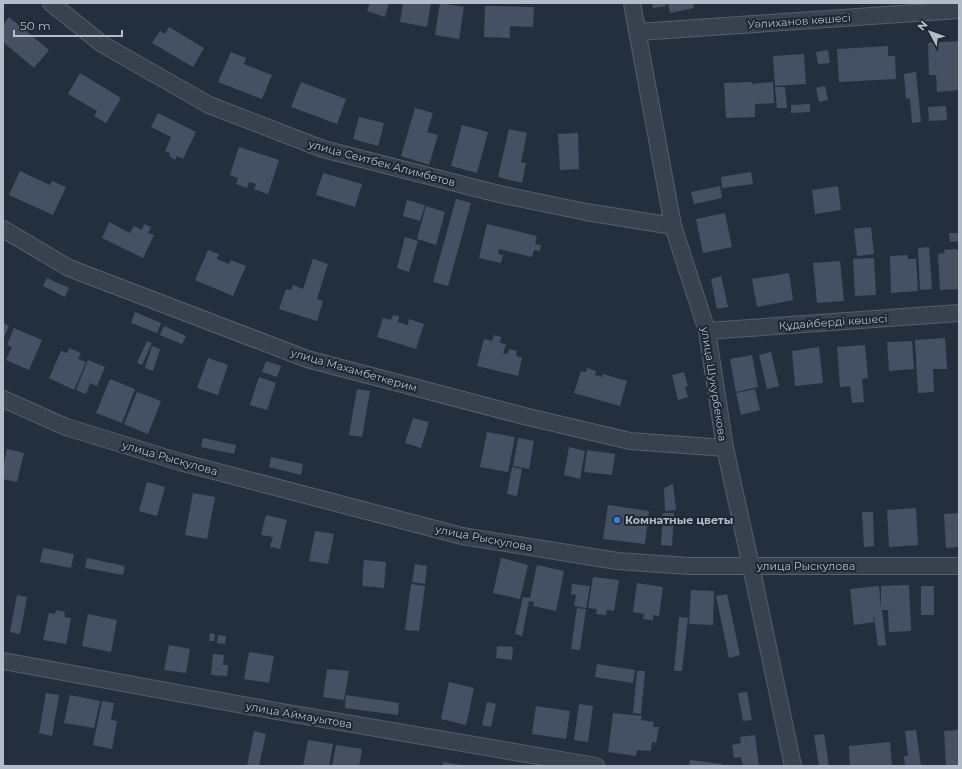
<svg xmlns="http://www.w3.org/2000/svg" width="962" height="769" viewBox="0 0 962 769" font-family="Montserrat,sans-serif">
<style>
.building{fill:#455162}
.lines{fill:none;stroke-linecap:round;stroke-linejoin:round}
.street-casing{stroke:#565f6c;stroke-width:18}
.street{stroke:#38414e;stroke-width:16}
.shop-dot{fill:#3f7fe0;stroke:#1d2633;stroke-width:1.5}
.labels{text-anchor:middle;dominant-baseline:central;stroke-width:4;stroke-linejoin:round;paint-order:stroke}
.street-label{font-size:11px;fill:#b4bcc9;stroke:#1d2633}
.poi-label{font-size:11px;font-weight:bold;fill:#b4bcc9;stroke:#1d2633;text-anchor:start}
</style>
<rect width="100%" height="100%" fill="#242f3e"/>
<!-- building -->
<path class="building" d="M370,3H389L385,17L367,11Z
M403,3H431L427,27L400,22Z
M440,3L464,7L459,39L435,35Z
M652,3H665L666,6L653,8Z
M668,3H693L694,8L670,13Z
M485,6L534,7L533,27L510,26V38L484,37Z
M9,17L49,50L34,68L3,42V25Z
M169,27L204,48L193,67L152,43L160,31L165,34Z
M959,41V90L937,92L936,75H929L928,43Z
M888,46V56H895L896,79L839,82L837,49Z
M828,50L830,63L818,64L816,52Z
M231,52L246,58L244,64L272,75L262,99L218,82Z
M804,54L806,84L775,86L773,56Z
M916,72L921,122L912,123L910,98L906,99L904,74Z
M80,73L121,98L106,123L94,116L97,111L68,94Z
M301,82L346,99L337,124L291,107Z
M752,82V84L773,82L774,103L755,104V117L726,118L724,83Z
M825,86L828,100L819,102L816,88Z
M775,87H785L787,108H777Z
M810,104V112L791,113V105Z
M946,106L947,120L929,121L928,107Z
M415,108L433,113L427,132L438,135L429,165L401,156Z
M158,113L196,132L183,159L177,156L175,160L169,156L170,153L165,151L171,137L151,127Z
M359,117L384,123L378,146L353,139Z
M462,125L488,132L477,173L451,166Z
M509,129L527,133L521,162L526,163L522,183L498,177Z
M578,133L579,169L560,170L558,134Z
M239,147L279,160L268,194L254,189L256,184L249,182L247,188L236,184L238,178L230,175Z
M20,171L50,185L52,181L66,187L53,215L9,195Z
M751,172L753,184L722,188L721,177Z
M323,173L362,184L355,207L316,195Z
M720,186L722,198L694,204L691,192Z
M838,186L841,210L815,214L812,190Z
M456,199L471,203L448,286L433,282Z
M407,200L425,205L420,221L403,216Z
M426,206L445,212L436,245L417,239Z
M725,213L732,247L703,253L696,219Z
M109,222L130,233L134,226L142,230L144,224L151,227L148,233L154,235L143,258L102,238Z
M487,224L537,236L535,244L541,245L540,251L534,250L532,257L499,249L498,254L503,255L501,263L479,258Z
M871,227L874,254L857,256L854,229Z
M949,233H959V241L950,242Z
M405,237L418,241L409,272L397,268Z
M929,247L932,289L920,290L918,248Z
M957,249L958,252H959V289L940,290L938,254L945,253L944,250Z
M208,250L219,254L217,259L229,264L231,260L246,266L233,296L195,280Z
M907,255L908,259H916L918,291L891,293L890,256Z
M874,258L876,295L855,296L853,259Z
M313,259L328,264L317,299L323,301L317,321L279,309L286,289L291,290L293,285L303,289Z
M840,261L844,301L817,303L813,263Z
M789,273L793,300L757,307L752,279Z
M721,276L728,307L717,309L711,279Z
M47,278L69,288L65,297L43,286Z
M135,312L161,323L157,333L131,323Z
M393,315L399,316L398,322L408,325L409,319L424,324L416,349L377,337L383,318L391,320Z
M3,323L9,326L3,339Z
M164,326L186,336L182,344L160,335Z
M14,328L42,340L29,370L6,360L12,347L7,345Z
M494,335L501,337L500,343L506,344L503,353L507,354L509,349L517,351L516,356L522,358L518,376L477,366L484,339L492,341Z
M945,338L947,369H933L934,392L918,393L915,340Z
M147,341L152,343L142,365L137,363Z
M912,341L914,369L889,371L887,342Z
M865,345L868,378L862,379L864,402L852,403L850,386L840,387L837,347Z
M152,346L160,349L153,371L145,368Z
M819,347L823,383L795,386L792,351Z
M69,348L81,353L78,359L86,362L74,390L49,378L61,351L67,353Z
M771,352L779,386L767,389L759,355Z
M752,355L758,387L736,392L730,359Z
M208,358L228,365L218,395L197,388Z
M88,360L105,367L97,386L90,383L86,394L76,390Z
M266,361L281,366L277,377L262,372Z
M587,368L596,371L595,375L602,377L603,374L627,381L620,406L574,393L581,371L586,372Z
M684,372L688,386L685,387L688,397L678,400L672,375Z
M259,377L276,383L267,410L250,405Z
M110,379L135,389L122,423L96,413Z
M357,389L370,391L362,437L349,435Z
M755,389L760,410L741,415L736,393Z
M137,392L161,401L148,434L124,424Z
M413,418L429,422L421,448L405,443Z
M487,432L515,437L508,472L480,467Z
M203,438L236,445L234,454L201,447Z
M518,438L534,441L529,469L513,466Z
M569,447L585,451L580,479L564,475Z
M7,449L24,453L17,482L3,479V467Z
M587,450L615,454L612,475L584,472Z
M271,457L303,464L301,475L269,467Z
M512,467L522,469L517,496L507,494Z
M147,482L165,487L157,516L139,511Z
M673,484L676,510L665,511L664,488Z
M193,493L215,497L207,539L185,535Z
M608,505L649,511L645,544L603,539Z
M916,508L918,545L889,547L887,510Z
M862,512H873L874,546L864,547Z
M663,513H674L672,546L661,545Z
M959,513V547L946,548L944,514Z
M266,515L287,520L280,549L270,547L273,537L261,535Z
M315,531L334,534L328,564L309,561Z
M43,548L74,554L71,568L40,562Z
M87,558L125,566L123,575L85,568Z
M501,558L528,565L520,599L493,593Z
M364,560L386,562L384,588L362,586Z
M415,564L427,566L425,584L412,582Z
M537,565L564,571L556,611L533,606L534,602L529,601L522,636L515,634L523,597L530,598Z
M593,577L619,580L614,611L607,610L606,615L596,614L597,609L588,608Z
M637,583L663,587L659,616L653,615V620L643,619L644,614L633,612Z
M411,584L425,586L419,631L405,630Z
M572,584L590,586L586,608L574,606L576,595L571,594Z
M909,585L911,631L889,632L888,610H882L886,645L878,646L874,617H873L874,622L854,625L850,589L879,586L881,609V586Z
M921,586H934V615H921Z
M691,590L714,591L713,625L689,624Z
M727,594L740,655L729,658L716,596Z
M17,595L27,597L20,634L10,632Z
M577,608L586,609L580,650L571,649Z
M56,610L65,612L64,617L71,618L66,644L43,640L49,613L55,614Z
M88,614L117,620L111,652L82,646Z
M679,617L688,618L682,671H674Z
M210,633L215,634L214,641H209Z
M218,635L226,636L225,644L217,643Z
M169,645L190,649L186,673L164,670Z
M497,646L513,647L512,660L496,658Z
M249,652L274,656L269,683L244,679Z
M213,654L224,655L223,665H228L227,676L211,675Z
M597,664L635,670L633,683L595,677Z
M327,669L349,671L344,700L323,697Z
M637,671H645L641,714L633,713Z
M449,682L474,688L466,725L441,719Z
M747,692L752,720L743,721L738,693Z
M46,693L59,695L52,736L39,733Z
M70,695L100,701L94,728L64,723Z
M346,695L399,703L398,715L345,708Z
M102,701L114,703L111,720L117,721L112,749L93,745Z
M487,702L496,704L491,727L482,725Z
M579,704L593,706L588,742L574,740Z
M536,706L570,711L566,739L532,734Z
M613,713L642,716L641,720L654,722L653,727H659L656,743L652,742L651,751L637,750L636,756L608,752Z
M916,730L921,766H905L904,756H908L905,731Z
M959,730V766H946L944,731Z
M254,731L266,734L259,766H247Z
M824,734L829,766H819L814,735Z
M755,735L759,766H743L741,757L734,758L732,745L741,743L740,737Z
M308,740L333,744L329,766H303Z
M890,742L892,766H850L849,746Z
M336,745L362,749L359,766H332Z
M690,760L722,764V766H689Z
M443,762L461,765V766H443Z"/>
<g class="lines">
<defs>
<path id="street" d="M51,3L102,44L209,105L323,149L499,194L586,212L673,226
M632,3L673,226L707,331L725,448L751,566L793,766
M638,32L959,10
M3,229L69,268L307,359L524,416L630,441L725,448
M707,331L959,313
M3,399L66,427L180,462L462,536L617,561L689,566H959
M3,661L276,711L596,766"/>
</defs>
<!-- street casing -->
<use href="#street" class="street-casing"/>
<!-- street -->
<use href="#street" class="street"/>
</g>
<!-- markers -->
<circle class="shop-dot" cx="617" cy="520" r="4"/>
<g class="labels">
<!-- street labels -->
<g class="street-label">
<text transform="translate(799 21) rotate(-4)">Уәлиханов көшесі</text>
<text transform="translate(382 163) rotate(15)">улица Сеитбек Алимбетов</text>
<text transform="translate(833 322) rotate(-4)">Құдайберді көшесі</text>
<text transform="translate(354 370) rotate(16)">улица Махамбеткерим</text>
<text transform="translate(714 384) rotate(81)">улица Шукурбекова</text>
<text transform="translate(170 458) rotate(16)">улица Рыскулова</text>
<text transform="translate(484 538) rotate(11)">улица Рыскулова</text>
<text x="806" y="566">улица Рыскулова</text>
<text transform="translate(299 715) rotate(10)">улица Аймауытова</text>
</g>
<!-- poi labels -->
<g class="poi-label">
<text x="625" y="520">Комнатные цветы</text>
</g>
</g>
<!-- border -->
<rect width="962" height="769" fill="none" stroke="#b4bcc9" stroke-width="8"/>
<!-- north arrow -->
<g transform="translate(930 32) rotate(311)" stroke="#1d2633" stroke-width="3" paint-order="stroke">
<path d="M0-3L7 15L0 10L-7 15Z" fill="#b4bcc9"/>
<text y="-6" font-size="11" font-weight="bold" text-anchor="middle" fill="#b4bcc9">N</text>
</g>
<!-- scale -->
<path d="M14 30v6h108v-6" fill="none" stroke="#b4bcc9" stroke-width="2"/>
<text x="20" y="30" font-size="12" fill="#b4bcc9" stroke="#1d2633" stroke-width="3" paint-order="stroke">50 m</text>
</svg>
